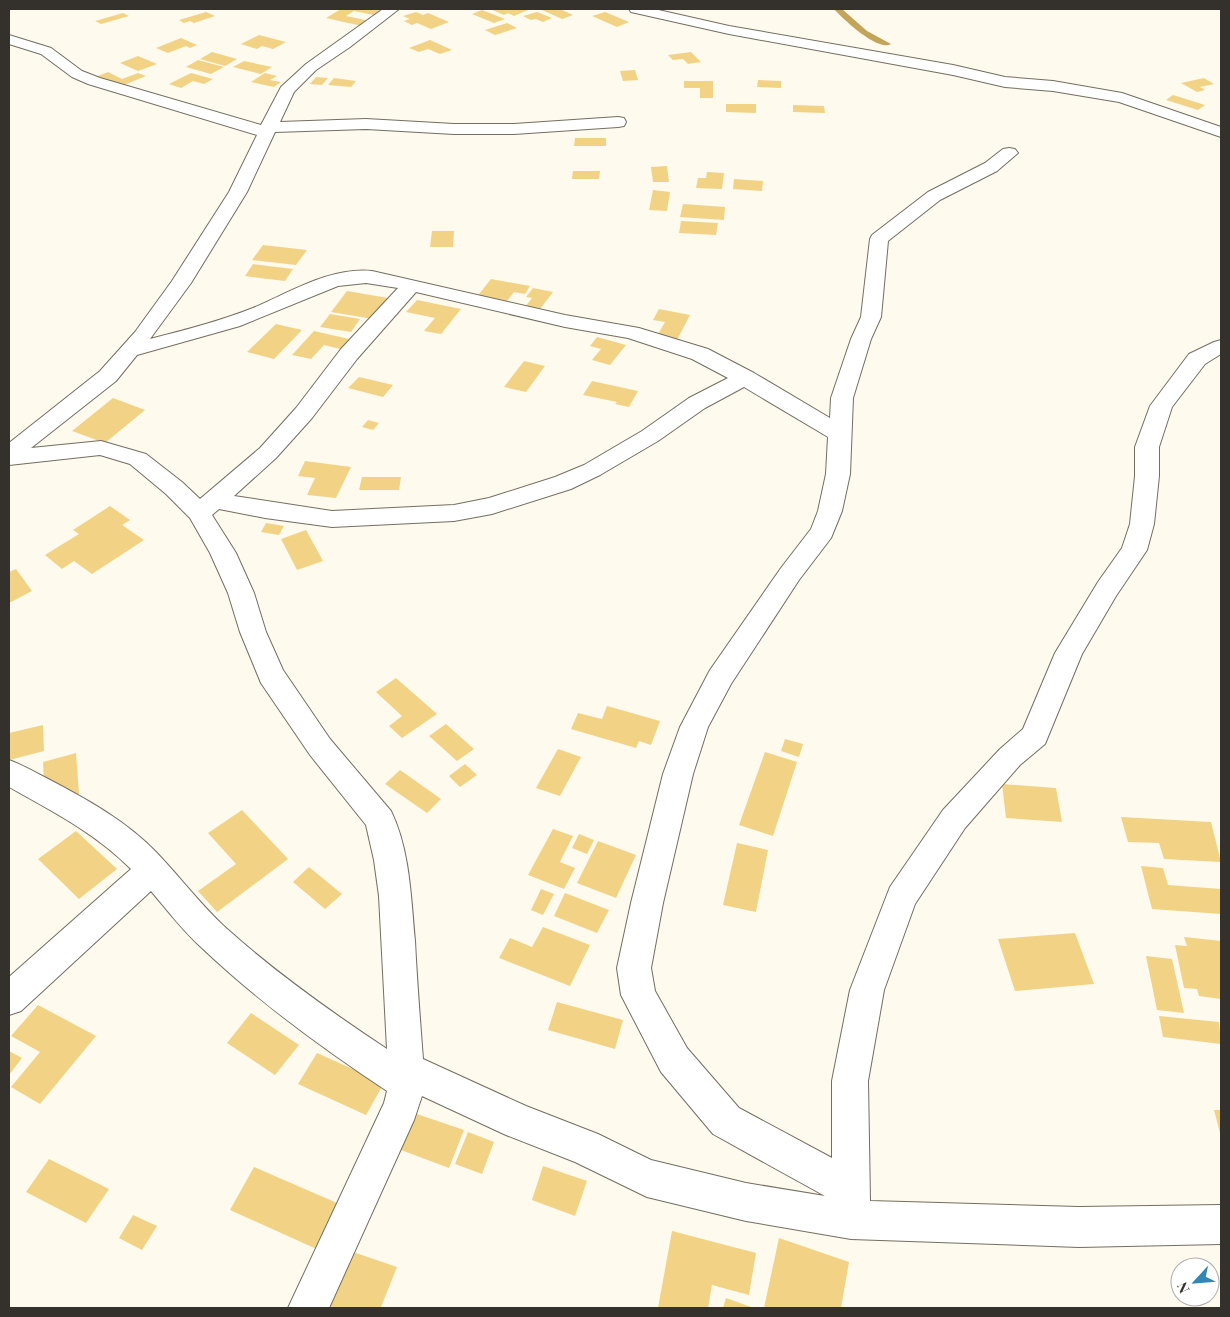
<svg xmlns="http://www.w3.org/2000/svg" width="1230" height="1317" viewBox="0 0 1230 1317" font-family="'Playfair Display',serif">
<style>
.lines{fill:none;stroke-linecap:round;stroke-linejoin:round}
.stream{fill:#c3a559;fill-rule:evenodd}
.building{fill:#f2d386}
.minor-casing{stroke:#736e61;stroke-width:2}
.minor{fill:#fff;fill-rule:evenodd}
</style>
<rect width="100%" height="100%" fill="#fffaee"/>
<g class="lines">
<!-- stream -->
<path class="stream" d="M834,9H842L867,31L891,44C878,52 843,19 834,9Z"/>
</g>
<!-- building -->
<path class="building" d="M341,9H372L385,12L378,16L354,11L346,16L370,21L362,26L326,18Z
M490,9H524L528,10L514,16L508,13L504,15Z
M546,9H560L573,15L562,19L542,10Z
M482,10L505,19L494,23L472,14Z
M206,12L215,16L194,23L190,21L184,23L179,20Z
M416,12L423,15L428,13L449,22L431,29L417,23L412,25L404,21L410,19L403,16Z
M537,12L552,18L543,22L536,19L531,20L523,16Z
M605,12L629,22L617,27L592,16Z
M123,13L129,16L101,24L95,21Z
M507,23L517,28L495,35L485,30Z
M259,35L286,42L273,49L262,46L257,49L241,44Z
M181,38L197,45L190,48L186,46L168,53L156,48Z
M430,40L452,50L440,54L428,49L419,52L409,48Z
M212,52L237,59L225,66L200,59Z
M691,52L701,62L688,64L683,59L673,60L668,55Z
M138,56L157,64L138,71L120,63Z
M198,60L224,67L211,74L186,67Z
M244,61L272,67L261,74L233,67Z
M635,70L638,80L623,81L620,71Z
M108,72L122,79L138,73L146,76L117,88L95,77Z
M191,73L213,79L204,84L193,81L181,88L169,84Z
M265,73L277,76L270,80L281,82L274,87L251,82Z
M316,77L328,78L322,85L310,84Z
M334,78L356,81L351,87L328,85Z
M1204,78L1214,84L1200,87L1205,90L1197,92L1181,83Z
M758,80L781,81V88L757,87Z
M684,81H713V98H700V88H684Z
M1173,95L1205,105L1198,110L1166,100Z
M726,104H756V113L726,112Z
M793,105L824,106L825,113L793,112Z
M575,138H606V146H574Z
M667,166L669,182H653L651,167Z
M573,171H600L599,179H572Z
M707,172L724,173L722,189L696,188L698,178H706Z
M734,179L763,181L762,191L733,189Z
M653,190L670,192L667,211L649,210Z
M683,204L725,207L724,220L680,217Z
M681,221L718,223L716,235L679,233Z
M432,231H454L453,247H430Z
M263,245L307,250L296,265L252,260Z
M253,264L293,269L285,281L245,276Z
M491,279L530,286L525,294L514,292L505,304L476,298Z
M533,288L553,292L533,318L519,315L532,298L526,297Z
M347,291L388,298L373,319L331,312Z
M417,300L461,309L441,334L424,331L435,318L406,312Z
M659,309L690,315L677,340L657,336L665,322L653,320Z
M330,314L360,319L351,332L320,327Z
M276,324L302,330L274,359L247,352Z
M314,331L349,339L340,349L324,345L311,359L292,355Z
M597,337L626,345L610,365L592,360L601,349L590,346Z
M524,361L545,366L526,392L504,387Z
M359,377L393,385L383,397L348,388Z
M592,381L638,391L629,407L615,404L617,402L583,395Z
M113,398L145,410L105,443L72,431Z
M368,420L379,423L373,430L362,427Z
M305,461L351,467L336,498L307,495L315,478L298,476Z
M362,477H401L399,490H359Z
M110,506L130,520L122,525L144,540L92,574L74,561L62,569L45,555L79,534L73,530Z
M266,523L284,526L279,535L261,532Z
M306,530L323,561L297,570L281,539Z
M16,569L32,591L9,603V572Z
M396,678L437,714L402,738L389,726L402,716L376,692Z
M607,706L660,721L651,745L639,741L636,748L571,729L578,713L602,719Z
M446,724L474,749L457,761L429,736Z
M43,725L44,751L9,760V733Z
M785,739L803,744L799,757L781,751Z
M558,749L581,757L560,796L536,788Z
M765,752L797,762L773,836L739,825Z
M76,753L79,794L45,804L43,762Z
M465,764L477,775L460,787L449,776Z
M400,770L441,799L427,813L385,784Z
M1002,784L1056,788L1062,822L1006,818Z
M242,810L288,859L217,912L198,891L236,864L208,833Z
M1121,817L1211,822L1221,862L1164,859L1159,843L1128,842Z
M553,829L573,836L560,862L575,868L564,889L528,875Z
M76,831L117,869L79,899L38,859Z
M579,834L594,840L587,854L572,848Z
M598,841L636,855L616,898L577,883Z
M737,843L768,850L756,912L723,905Z
M1141,866L1163,868L1168,885L1221,889V914L1152,909Z
M309,867L342,894L325,909L293,882Z
M541,889L554,894L543,915L531,910Z
M565,893L609,910L597,933L554,916Z
M543,927L590,945L570,986L499,958L510,938L532,947Z
M1075,933L1094,984L1015,991L998,939Z
M1184,937L1221,941V999L1199,996L1197,989L1184,988L1175,945L1187,946Z
M1146,956L1172,959L1184,1013L1157,1010Z
M557,1002L623,1020L615,1049L548,1030Z
M38,1005L96,1036L40,1104L11,1087L40,1052L11,1036Z
M251,1013L299,1045L275,1075L227,1043Z
M1159,1016L1219,1022L1221,1044L1163,1037Z
M9,1051L22,1058L9,1075Z
M317,1053L384,1083L366,1115L298,1084Z
M1214,1110H1221V1137Z
M408,1111L464,1130L449,1168L393,1147Z
M468,1132L494,1142L482,1174L455,1164Z
M49,1159L109,1189L86,1223L26,1192Z
M543,1166L587,1181L575,1216L532,1200Z
M254,1167L344,1206L321,1251L230,1210Z
M133,1215L157,1226L142,1250L119,1238Z
M672,1231L756,1253L749,1295L712,1285L708,1308H658Z
M779,1238L849,1262L841,1308H764Z
M353,1252L397,1267L381,1307L385,1308H330Z
M726,1298L754,1308H723Z"/>
<g class="lines">
<defs>
<path id="minor" d="M383,9H399L350,47L316,70L294,92L280,122L366,119L454,124H514L618,117L624,118L626,122L624,126L618,127L514,134H454L366,129L275,132L247,192L191,283L150,339C185,330 220,321 253,308C291,292 330,267 372,271L565,315L639,328L708,349L754,373L830,418L831,398L851,339L861,317L870,239L872,235L928,192L985,163L1003,149L1009,148L1015,149L1018,153L997,171L940,200L888,241L881,317L871,339L853,398L850,474L842,511L831,538L799,580L731,684L708,727L693,774L663,903L651,968L655,991L687,1048L739,1108L832,1158V1081L850,990L890,887L943,810L1000,749L1023,729L1055,653L1098,582L1122,548L1130,524L1135,476V447L1150,406L1189,354L1214,342L1221,340V354L1205,364L1172,407L1159,447V476L1154,524L1147,550L1116,596L1082,654L1045,744L1020,765L965,828L915,904L884,990L868,1081L870,1201L1079,1207L1221,1205V1244L1079,1247L851,1239L746,1221L647,1197L575,1162L506,1135L422,1096L414,1120L329,1308H288L384,1103L387,1091C322,1048 259,1002 202,948C183,931 168,911 151,891L21,1011L9,1015V977L131,869C95,833 52,811 9,787V760C23,765 36,773 50,780C88,800 126,821 156,852C180,877 201,905 226,928C276,973 331,1012 387,1049L379,896L374,860L366,825L310,755L261,683L240,632L228,593L210,553L190,518L166,494L130,464L100,455L9,465V443L100,371L135,332L172,281L229,192L257,135L88,84L72,77L41,54L9,44V35L51,48L82,71L100,78L261,125L281,87L306,64ZM366,283L398,288L341,349L296,408L260,448L200,499L182,482L146,454L101,441L31,448L116,381L137,355L240,326L338,286ZM416,292L565,327L628,338L692,359L728,378L689,398L642,431L584,465L555,477L489,498L454,505L332,511L234,496L276,458L312,418L357,359ZM744,387L828,437L826,474L818,511L811,529L781,568L710,670L680,727L663,774L631,903L617,968L621,995L661,1072L713,1134L825,1196L746,1183L651,1160L598,1134L526,1106L423,1059C420,1020 417,981 415,941C411,898 410,850 391,811L330,739L283,670L266,632L254,593L236,553L212,515L219,509L265,518L332,527L454,521L492,514L571,489L600,475L658,441L705,408Z
M629,9H654L729,26L953,65L1005,77L1053,81L1122,93L1221,127V137L1119,102L1053,91L1005,87L953,75L729,34L631,12Z"/>
</defs>
<!-- minor casing -->
<use href="#minor" class="minor-casing"/>
<!-- minor -->
<use href="#minor" class="minor"/>
</g>
<!-- border -->
<rect width="1230" height="1317" fill="none" stroke="#34312c" stroke-width="20"/>
<!-- north arrow -->
<g transform="translate(1195 1282) rotate(244)"><circle r="24" fill="#ffffff" stroke="#aeadab"/>
<path d="M0-4L9 19L0 12L-9 19Z" fill="#3387b7"/>
<text y="-8" font-size="14" font-weight="bold" text-anchor="middle" fill="#34312c">N</text>
</g>
</svg>
